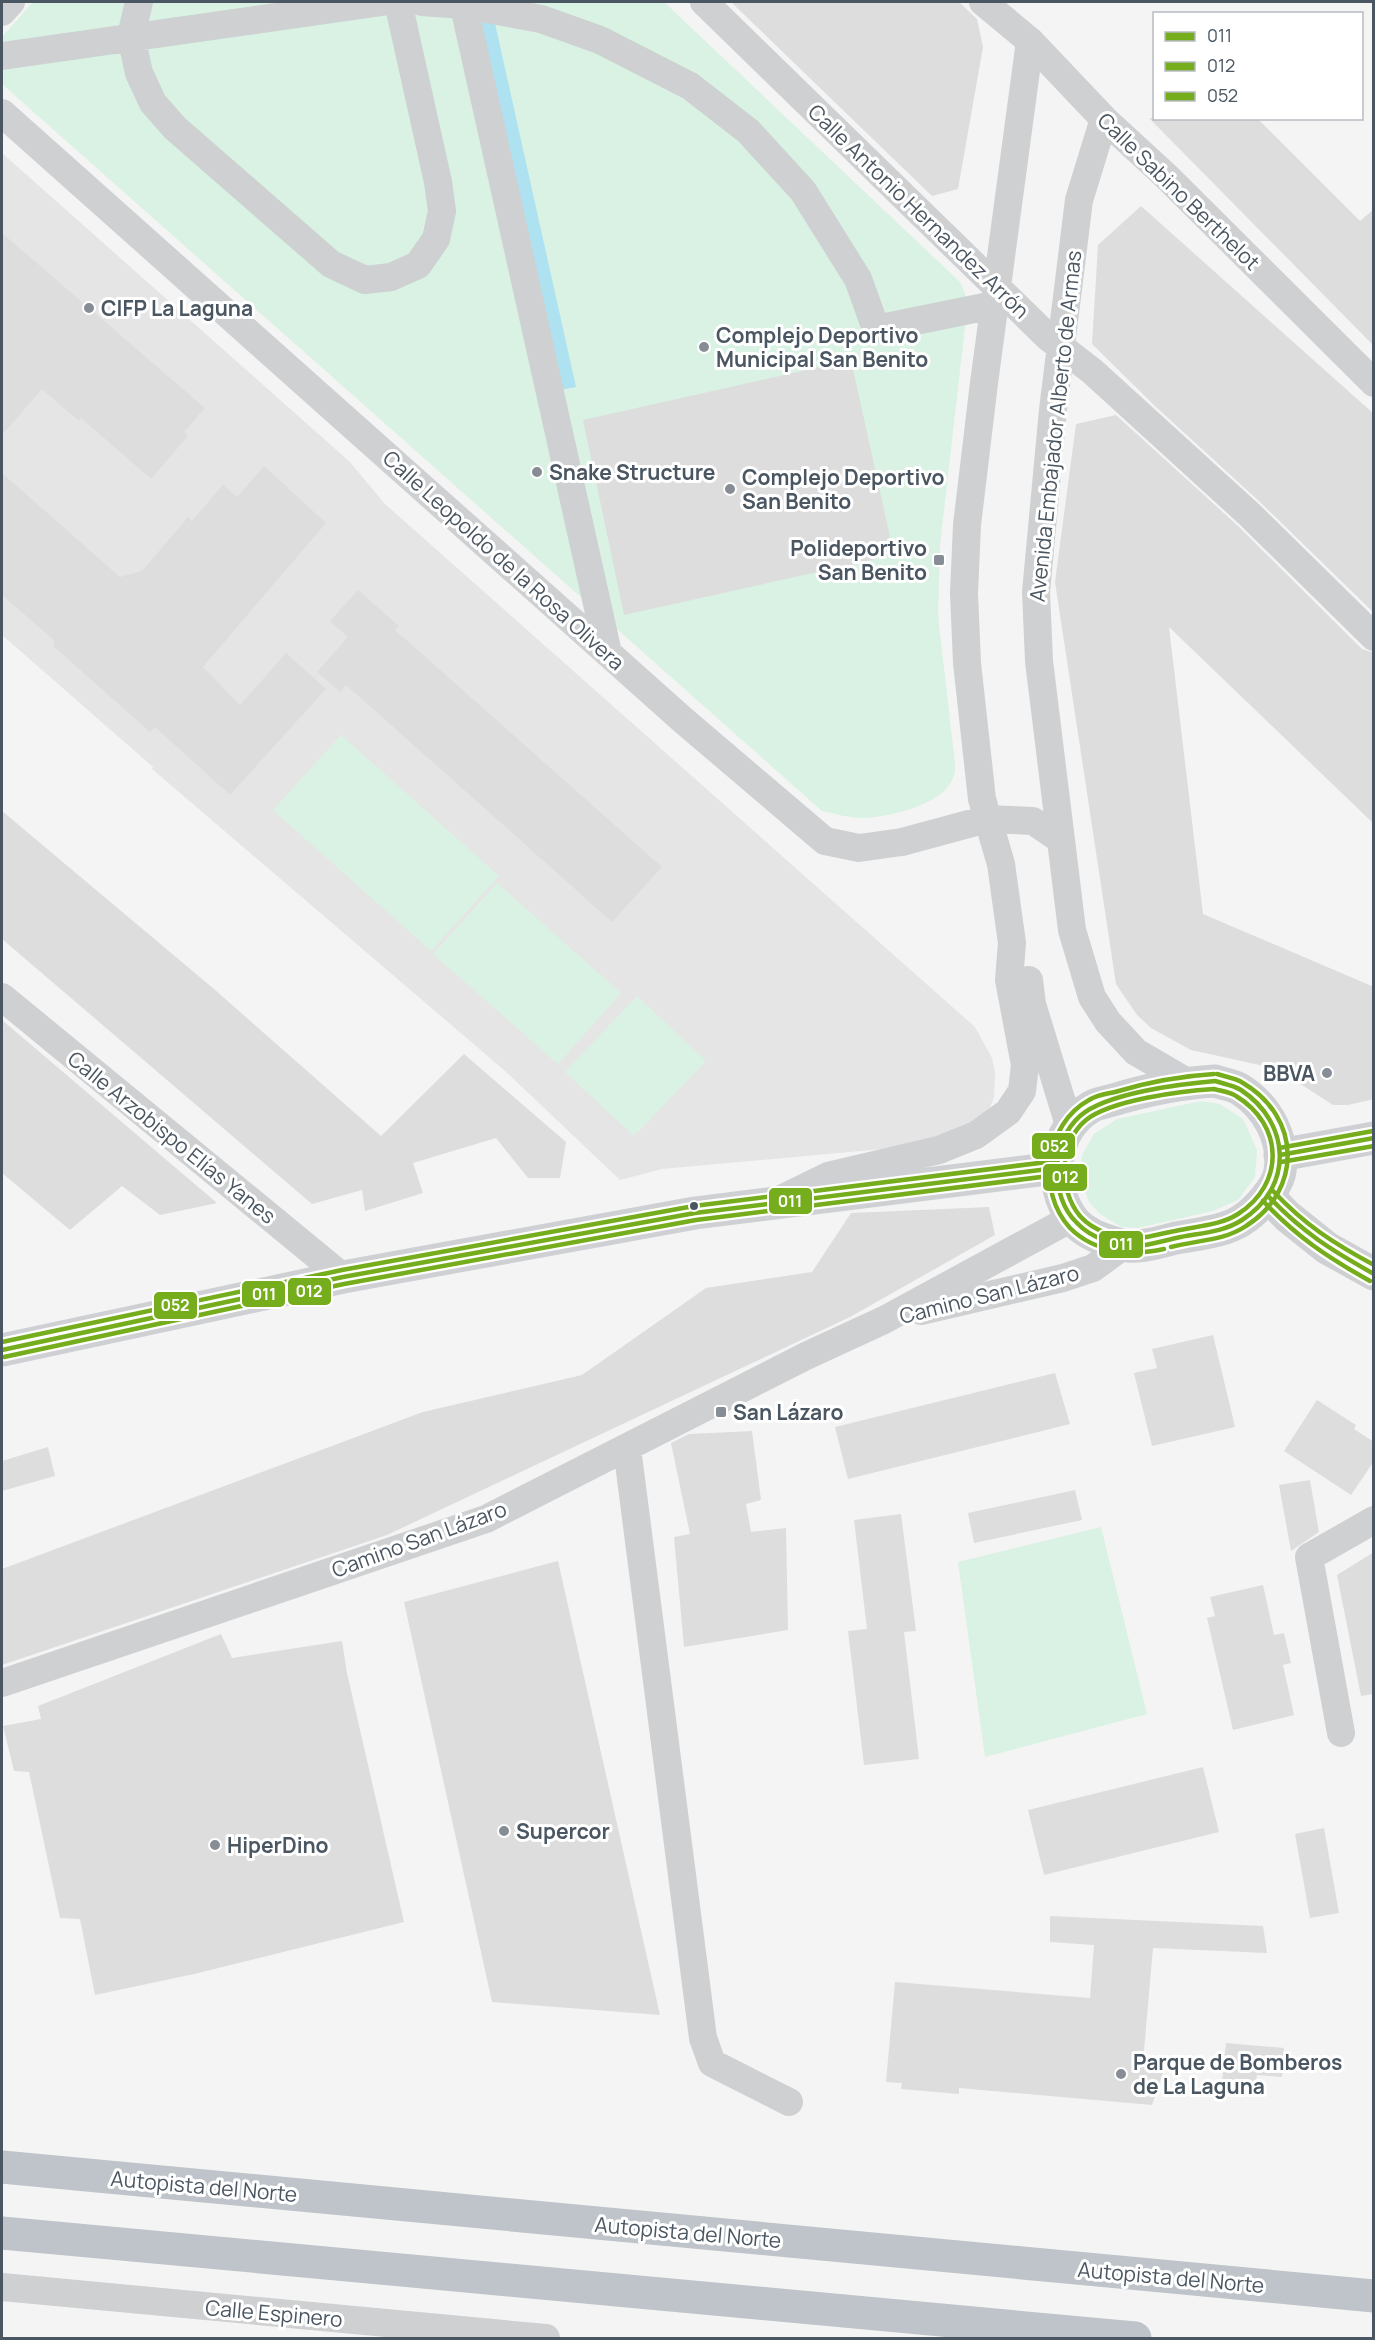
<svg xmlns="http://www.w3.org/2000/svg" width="1375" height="2340" viewBox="0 0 1375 2340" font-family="Manrope,sans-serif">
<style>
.education{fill:#e6e5e6}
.green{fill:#d9f2e3}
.water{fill:#aee2f0}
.building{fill:#ddddde}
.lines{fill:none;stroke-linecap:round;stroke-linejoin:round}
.street{stroke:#ced0d2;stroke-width:28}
.secondary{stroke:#ced0d4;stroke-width:33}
.highway{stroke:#bec4c9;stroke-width:33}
.bus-1-casing{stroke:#fff;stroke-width:9}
.bus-2-casing{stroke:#fff;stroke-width:9}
.bus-3-casing{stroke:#fff;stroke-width:9}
.bus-1{stroke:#75ad1c;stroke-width:4.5}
.bus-2{stroke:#75ad1c;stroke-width:4.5}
.bus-3{stroke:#75ad1c;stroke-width:4.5}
.poi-dot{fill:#868d94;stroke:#fff;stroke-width:2}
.bus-dot{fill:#4a5661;stroke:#fff;stroke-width:2}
.labels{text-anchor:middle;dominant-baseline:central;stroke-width:6;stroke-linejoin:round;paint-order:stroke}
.street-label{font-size:21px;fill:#4a5661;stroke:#fff}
.poi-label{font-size:21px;font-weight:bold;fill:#4a5661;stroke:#fff;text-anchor:start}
.line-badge{stroke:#fff;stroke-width:2}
.badge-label{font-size:16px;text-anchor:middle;font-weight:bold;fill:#fff}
</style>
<rect width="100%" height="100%" fill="#f4f4f4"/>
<!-- education -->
<path class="education" d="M2,153L350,462L385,504L975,1027L992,1058L995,1072L994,1097L986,1118L966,1133L904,1147L662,1169L620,1180L504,1070L152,769L153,767L2,635Z"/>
<!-- green -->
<path class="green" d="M33,2H664L960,282L968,301L940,545L938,616L955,764C955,769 955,774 953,778C943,805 889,817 863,818C849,818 836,814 822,811L2,84V37Z
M341,735L499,876L431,951L273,810Z
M497,883L621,993L558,1064L433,954Z
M637,996L706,1061L634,1136L565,1072Z
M1201,1101L1220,1104L1243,1119L1257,1150L1255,1177L1238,1200L1213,1211L1137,1228L1121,1227L1100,1214L1089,1202L1080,1179L1082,1155L1094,1134L1117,1119Z
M1101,1527L1147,1714L985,1757L958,1562Z"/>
<!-- water -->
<path class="water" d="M494,19L576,387L560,390L479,20Z"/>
<!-- building -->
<path class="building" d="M731,2H959L977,19L983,47L958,189L932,196Z
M1149,118H1257L1360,221L1374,209V346Z
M1141,206L1374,414V613L1260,502L1156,407L1092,344L1098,245Z
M2,233L205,408L184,432L188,436L151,479L81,418L79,421L42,389L2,435Z
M851,360L894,555L624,615L583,420Z
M1116,415L1238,526L1362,649L1374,653V824L1169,627L1203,914L1374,987V1099L1348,1105H1333L1288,1076L1264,1066L1191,1050L1151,1028L1137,1015L1116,984L1055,582L1076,424Z
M264,466L326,523L203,667L240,705L286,653L326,689L230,795L155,727L150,732L53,646L55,641L2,595V473L120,577L142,571L188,517L192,521L223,485L237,497Z
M358,590L399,626L395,630L662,867L612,922L346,685L340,692L317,672L348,637L330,621Z
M2,811L214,989L381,1136L464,1054L566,1142L560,1178H528L496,1138L413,1163L423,1193L365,1211L362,1190L312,1204L2,939Z
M2,1020L217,1203L160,1215L122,1186L70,1230L2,1173Z
M989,1207L995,1235L850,1317L387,1535L2,1665V1569L423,1412L582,1375L706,1288L812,1272L851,1213Z
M1213,1335L1235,1427L1152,1446L1134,1373L1157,1368L1152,1349Z
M1055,1373L1070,1424L848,1479L835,1427Z
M1317,1400L1356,1425L1354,1429L1374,1442V1461L1351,1495L1284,1451Z
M752,1431L761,1500L746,1504L751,1532L786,1528L788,1630L684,1647L674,1537L690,1534L671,1443L689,1434Z
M48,1447L55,1476L2,1491V1461Z
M1310,1480L1319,1532L1291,1551L1279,1485Z
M1075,1490L1082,1520L974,1543L968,1513Z
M901,1514L916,1631L904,1632L919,1759L864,1765L848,1631L867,1629L854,1520Z
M1374,1552V1694L1361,1696L1337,1575Z
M558,1561L660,2015L492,2002L404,1602Z
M1263,1585L1274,1635L1284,1633L1291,1663L1283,1665L1294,1715L1233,1730L1207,1618L1215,1616L1210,1597Z
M221,1634L232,1658L342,1641L347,1673L404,1922L194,1974L95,1995L80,1919L60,1918L29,1772L14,1771L3,1726L41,1719L38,1706Z
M1203,1767L1219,1832L1044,1875L1028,1810Z
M1324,1828L1339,1913L1310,1918L1295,1834Z
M1050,1916L1263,1926L1267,1953L1153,1948L1143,2062L1166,2064L1152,2105L959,2088V2094L901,2089L902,2083L886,2082L895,1982L1090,1998L1094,1945L1050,1942Z
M1226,2043L1284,2048L1282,2077L1257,2075L1256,2086L1222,2082Z"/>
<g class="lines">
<!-- street -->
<path class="street" d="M139,2L131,36L139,73L153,103L175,128L331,264L365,280L391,277L418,265L436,239L442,211L438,182L398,2
M422,2L464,5L541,19L600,40L690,86L748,131L803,191L858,279L876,329L994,305
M463,2L608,653
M704,2L1049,338L1092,371L1249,514L1374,637
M983,2L1030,41L1104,119L1166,176L1374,383
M2,12L11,2
M2,56L382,2
M2,113L684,721L825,841L859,848L902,842L987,819L1033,821L1061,840
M1104,119L1079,200L1053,410L1036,592L1039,661L1072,930L1092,997L1108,1022L1136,1052L1189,1083
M1029,980L1032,1004L1069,1125
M2,997L343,1277
M783,1198L828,1176L939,1150L976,1135L1008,1112L1022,1091L1025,1065L1009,980L1012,943L1001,864L982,799L967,663L964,593L967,525L984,383L1030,41
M921,1311L1063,1278L1093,1268L1123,1246
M627,1448L703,2038L712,2063L789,2102
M2,1683L486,1519L806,1356L884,1320L1072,1218
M1341,1733L1309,1557L1374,1520
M2,2287L546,2338"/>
<!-- secondary -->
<path class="secondary" d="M1215,1081C1223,1084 1234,1085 1241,1090C1267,1107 1285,1139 1280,1171C1278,1187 1255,1212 1242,1220C1224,1232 1197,1234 1176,1238C1160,1242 1135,1250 1118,1244C1101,1239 1083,1233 1072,1218C1047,1183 1053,1129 1091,1107C1097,1103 1106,1102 1113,1100C1146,1090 1180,1083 1215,1081Z
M1280,1155L1374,1138
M1268,1196L1287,1216L1327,1248L1374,1274
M2,1350L343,1277L695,1213L1056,1168"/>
<!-- highway -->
<path class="highway" d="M2,2167L1374,2296
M2,2233L1135,2338"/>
<defs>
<path id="bus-1" d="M1215,1081C1224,1084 1233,1085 1241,1090C1291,1123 1294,1187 1242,1220C1222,1233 1198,1233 1176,1238C1164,1241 1152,1244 1140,1246C1118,1247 1092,1239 1077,1223C1049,1196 1051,1141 1080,1116C1106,1093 1180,1084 1215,1081Z
M1280,1155L1374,1138
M1268,1196C1302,1232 1331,1250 1374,1274
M2,1350L343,1277L695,1213L1056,1168"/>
<path id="bus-2" d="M1214,1089C1221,1091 1230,1092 1236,1096C1284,1125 1285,1184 1238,1214C1219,1226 1196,1226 1175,1231C1163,1233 1151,1237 1139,1238C1119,1239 1094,1232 1080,1216C1058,1190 1059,1142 1086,1120C1111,1100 1181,1091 1214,1089Z
M1281,1162L1374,1146
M1263,1201C1297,1237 1327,1257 1370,1281
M4,1357L344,1284L696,1220L1057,1175"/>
<path id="bus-3" d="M1279,1148L1373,1131
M1273,1191C1305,1225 1333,1243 1374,1265
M1171,1247C1197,1240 1224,1241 1246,1226C1303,1190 1301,1117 1243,1083C1236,1078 1226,1077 1217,1074
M1164,1249C1132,1256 1095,1253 1070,1228C1036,1191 1045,1124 1089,1100C1097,1095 1106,1094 1115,1092C1148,1082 1181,1076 1214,1074
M2,1342L342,1270L694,1206L1055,1161"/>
</defs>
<!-- bus-1 casing -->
<use href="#bus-1" class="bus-1-casing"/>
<!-- bus-2 casing -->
<use href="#bus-2" class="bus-2-casing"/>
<!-- bus-3 casing -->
<use href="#bus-3" class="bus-3-casing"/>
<!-- bus-1 -->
<use href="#bus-1" class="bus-1"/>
<!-- bus-2 -->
<use href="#bus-2" class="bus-2"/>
<!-- bus-3 -->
<use href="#bus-3" class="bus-3"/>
</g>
<!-- markers -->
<g class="poi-dot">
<circle cx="89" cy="308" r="6"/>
<circle cx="704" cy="347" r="6"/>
<circle cx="537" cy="472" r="6"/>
<circle cx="730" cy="489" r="6"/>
<rect x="933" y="554" width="12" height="12" rx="3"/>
<circle cx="1327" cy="1073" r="6"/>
<rect x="715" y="1406" width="12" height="12" rx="3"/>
<circle cx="504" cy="1831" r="6"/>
<circle cx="215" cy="1845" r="6"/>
<circle cx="1121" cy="2074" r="6"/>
</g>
<circle class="bus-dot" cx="694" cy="1206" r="5"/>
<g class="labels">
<!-- street labels -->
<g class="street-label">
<text transform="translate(1179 191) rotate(44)">Calle Sabino Berthelot</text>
<text transform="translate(919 211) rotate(44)">Calle Antonio Hernandez Arrón</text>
<text transform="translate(1055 426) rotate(-84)">Avenida Embajador Alberto de Armas</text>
<text transform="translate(504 560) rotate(42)">Calle Leopoldo de la Rosa Olivera</text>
<text transform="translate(172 1137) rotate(39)">Calle Arzobispo Elías Yanes</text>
<text transform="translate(989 1294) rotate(-14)">Camino San Lázaro</text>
<text transform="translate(419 1539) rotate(-20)">Camino San Lázaro</text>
<text transform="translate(204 2186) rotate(5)">Autopista del Norte</text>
<text transform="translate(688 2232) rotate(5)">Autopista del Norte</text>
<text transform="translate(1171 2277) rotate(5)">Autopista del Norte</text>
<text transform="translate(274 2313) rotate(5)">Calle Espinero</text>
</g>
<!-- poi labels -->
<g class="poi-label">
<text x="101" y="308">CIFP La Laguna</text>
<text x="716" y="335">Complejo Deportivo<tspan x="716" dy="24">Municipal San Benito</tspan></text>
<text x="549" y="472">Snake Structure</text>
<text x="742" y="477">Complejo Deportivo<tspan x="742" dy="24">San Benito</tspan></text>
<text x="927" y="548" text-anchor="end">Polideportivo<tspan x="927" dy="24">San Benito</tspan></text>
<text x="1315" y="1073" text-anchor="end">BBVA</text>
<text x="733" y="1412">San Lázaro</text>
<text x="516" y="1831">Supercor</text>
<text x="227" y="1845">HiperDino</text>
<text x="1133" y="2062">Parque de Bomberos<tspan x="1133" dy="24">de La Laguna</tspan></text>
</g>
</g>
<g class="line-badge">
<rect x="1031" y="1132" width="45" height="28" rx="6" fill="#75ad1c"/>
<rect x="1042" y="1163" width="46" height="29" rx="6" fill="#75ad1c"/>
<rect x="768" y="1187" width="45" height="28" rx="6" fill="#75ad1c"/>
<rect x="1098" y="1230" width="46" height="29" rx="6" fill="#75ad1c"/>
<rect x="287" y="1277" width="45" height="29" rx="6" fill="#75ad1c"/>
<rect x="241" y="1280" width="45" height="28" rx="6" fill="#75ad1c"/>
<rect x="153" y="1291" width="45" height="29" rx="6" fill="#75ad1c"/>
</g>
<g class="badge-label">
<text x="1054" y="1152">052</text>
<text x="1065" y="1183">012</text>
<text x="790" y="1207">011</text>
<text x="1121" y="1250">011</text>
<text x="309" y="1297">012</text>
<text x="264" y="1300">011</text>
<text x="175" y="1311">052</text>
</g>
<!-- border -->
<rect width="1375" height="2340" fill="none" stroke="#4a5661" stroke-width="6"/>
<!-- legend -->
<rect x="1153" y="12" width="210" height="108" fill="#ffffff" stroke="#b7bbc0" stroke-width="1.5"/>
<rect x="1165" y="32" width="30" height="9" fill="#75ad1c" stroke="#b7bbc0" stroke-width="1.5"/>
<text x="1207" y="42" font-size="18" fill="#4a5661">011</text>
<rect x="1165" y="62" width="30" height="9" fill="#75ad1c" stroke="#b7bbc0" stroke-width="1.5"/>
<text x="1207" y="72" font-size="18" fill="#4a5661">012</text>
<rect x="1165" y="92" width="30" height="9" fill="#75ad1c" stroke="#b7bbc0" stroke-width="1.5"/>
<text x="1207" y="102" font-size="18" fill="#4a5661">052</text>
</svg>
